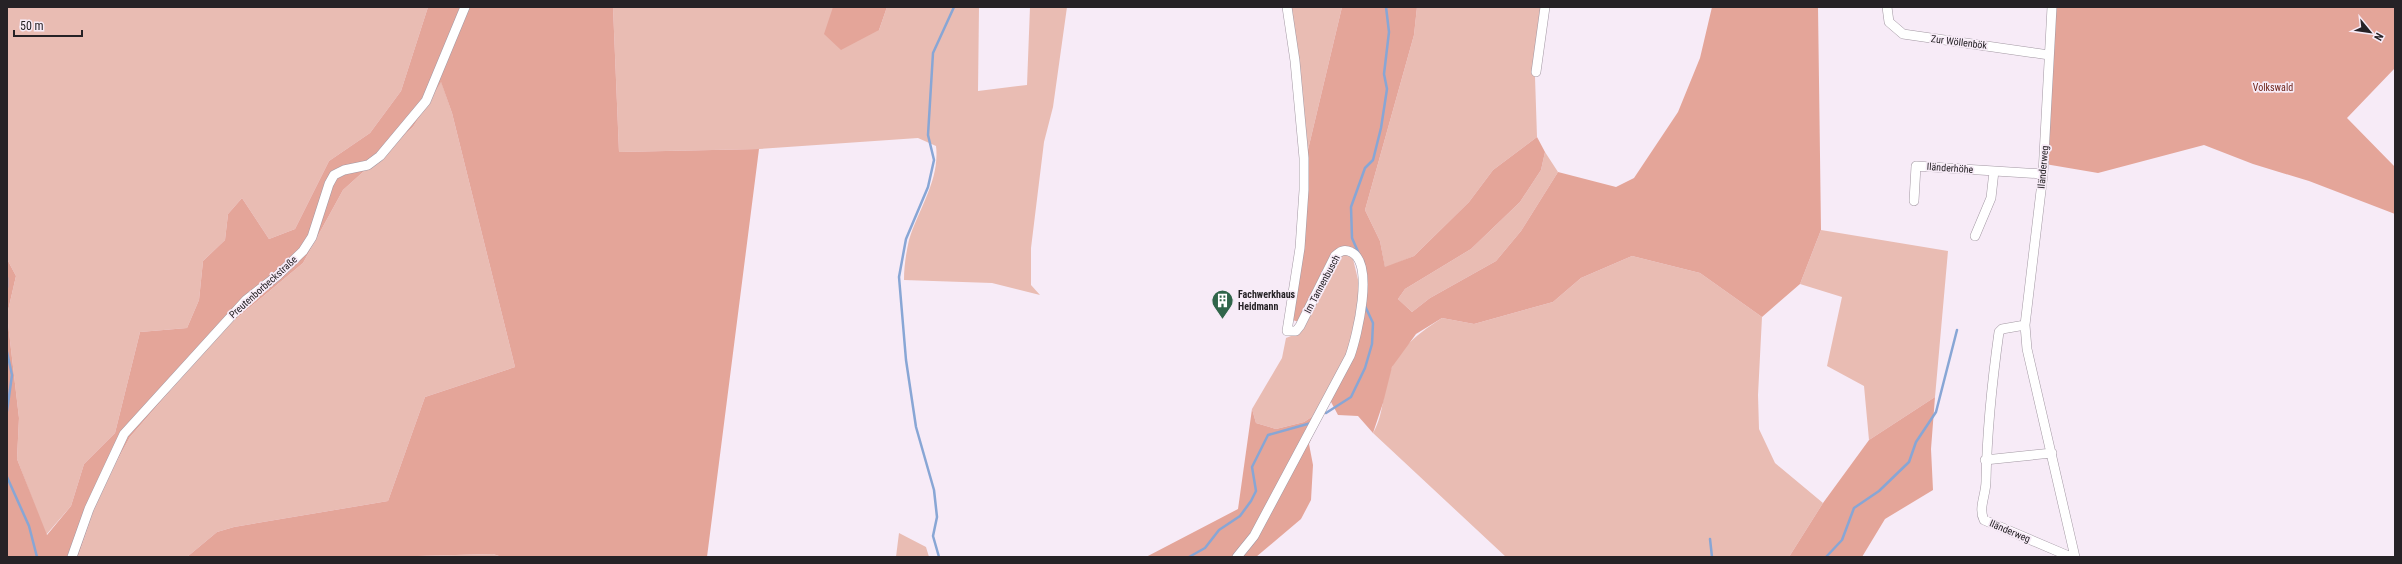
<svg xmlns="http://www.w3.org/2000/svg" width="2402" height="564" viewBox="0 0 2402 564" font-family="'Roboto Condensed',sans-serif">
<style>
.green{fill:#e9bcb3}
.forest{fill:#e4a599}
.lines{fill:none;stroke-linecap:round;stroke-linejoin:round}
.stream{stroke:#88a6d5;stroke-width:2.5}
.minor-casing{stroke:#a398a3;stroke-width:10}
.minor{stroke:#fff;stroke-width:9}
.labels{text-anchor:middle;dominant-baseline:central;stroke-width:3.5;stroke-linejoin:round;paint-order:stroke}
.street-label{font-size:10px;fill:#262226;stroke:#f7ebf7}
.park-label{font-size:10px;fill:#6f251a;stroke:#f7ebf7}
.poi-label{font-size:10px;font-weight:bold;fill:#262226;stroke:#f7ebf7;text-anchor:start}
</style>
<rect width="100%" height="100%" fill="#f7ebf7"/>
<!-- green -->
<path class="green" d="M7,7H428L401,91L370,133L329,161L295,229L269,239L242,198L228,214L225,240L203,261L199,300L187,328L140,332L115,433L84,464L71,506L46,535L17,459L19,418L7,315L16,276L7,259Z
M613,7H833V9L879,30L887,7H979L978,91L1027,85L1030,7H1067L1053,107L1044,142L1031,248V285L1040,295L992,283L904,280C904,267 906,253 909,240C919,208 940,180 936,146L918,138L759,149L619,152Z
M1290,7H1342L1307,154Z
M1417,7H1541L1535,77L1537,137L1493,170L1469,202L1414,256L1385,268L1380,241L1365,210L1414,35Z
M441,81L452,113L515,367L425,397L388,501L234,527L217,532L187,557H78L99,494L130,437L224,329L303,263L343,190L413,127Z
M1545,152L1558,172L1521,231L1496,261L1430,298L1412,312L1398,299L1405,289L1471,249L1520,202L1541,170Z
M1821,230L1948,251L1935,397L1869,440L1864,386L1827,366L1842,297L1800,284Z
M1346,253L1353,259L1361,292L1353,339L1319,412L1304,422L1276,429L1256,423L1252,409L1282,358L1286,338L1296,334L1336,257Z
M1632,256L1700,273L1762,317L1758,395L1759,429L1775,463L1823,503L1789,557H1506L1373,433C1385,413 1382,388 1392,367C1402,345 1422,331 1442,318L1474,324L1553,302L1581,278Z
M899,533L926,547L929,557H896Z
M493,554L502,557H380Z"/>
<!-- forest -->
<path class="forest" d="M428,7H613L619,152L759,149L707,557H502L493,554L380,557H187L217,532L234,527L388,501L425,397L515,367L452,113L441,82L413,127L343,190L303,263L224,329L130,437L99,494L78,557H7V259L16,276L7,315L19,418L17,459L47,535L71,506L84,464L115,433L140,332L187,328L199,300L203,261L225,240L228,214L242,198L269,239L295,229L329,161L370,133L401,91Z
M833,7H887L879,30L841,50L824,34Z
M1342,7H1417L1414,35L1365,210L1380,241L1385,267L1414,256L1469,202L1493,170L1537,137L1545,152L1541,170L1520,202L1471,249L1405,289L1398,299L1412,312L1430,298L1496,261L1521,231L1558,172L1616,187L1634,178L1678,112L1700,58L1712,7H1818L1821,230L1800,284L1762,317L1700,273L1632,256L1581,278L1553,302L1474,324L1442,318L1416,334L1392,367L1383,403L1373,433L1358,416L1338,415L1330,400L1347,366L1365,269L1340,248L1300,322L1292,320L1307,154Z
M2053,7H2395V68L2347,118L2395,167V214L2309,181L2253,164L2204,145L2098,173L2045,164Z
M1328,397L1309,444L1313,465L1311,500L1301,519L1256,557H1146L1238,509L1252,409L1256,423L1276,429L1304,422L1319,412Z
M1935,397L1931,449L1933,490L1885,519L1862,557H1789L1823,503L1869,440Z"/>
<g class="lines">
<!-- stream -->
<path class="stream" d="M1359,254L1352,238L1351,207L1365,168L1373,160L1381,128L1387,89L1384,74L1389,32L1386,7
M7,278V287
M7,352L12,375L7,411
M1326,413L1351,397L1365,368L1372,344L1373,323L1365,306
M7,477L29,526L37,557
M1710,539L1712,557
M939,557L933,536L937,517L934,490L916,427L906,360L899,277L906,239L928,187L934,160L928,135L933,53L954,7
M1189,557L1205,548L1219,530L1240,516L1251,501L1256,491L1252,467L1268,435L1311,423
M1826,557L1842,540L1854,508L1879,491L1909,462L1916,442L1936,412L1957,330"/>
<defs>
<path id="minor" d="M1887,7L1889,22L1903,34L2049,55
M2052,7L2043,174L2025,325L2027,349L2075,557
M1536,72L1545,7
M1914,201L1916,166L2043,174
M1975,236L1991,198L1994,171
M2025,325L2002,329L1999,332C1992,382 1987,431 1986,481C1986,495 1978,508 1984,520L2071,557
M1985,460L2052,453
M72,557L89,509L124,434L246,300L277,276L303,251L312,237L329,184L334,175L344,170L368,165L380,156L426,101L465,7
M1237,557L1254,536L1350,356C1357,336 1375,263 1351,252C1344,249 1340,251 1335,256L1300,326L1296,331H1287L1300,248L1304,190V158L1295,61L1287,7"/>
</defs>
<!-- minor casing -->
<use href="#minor" class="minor-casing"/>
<!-- minor -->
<use href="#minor" class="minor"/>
</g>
<!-- icons -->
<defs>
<symbol id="building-pin" viewBox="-11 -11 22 30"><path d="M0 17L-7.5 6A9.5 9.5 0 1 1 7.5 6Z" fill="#30654a" stroke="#f7ebf7"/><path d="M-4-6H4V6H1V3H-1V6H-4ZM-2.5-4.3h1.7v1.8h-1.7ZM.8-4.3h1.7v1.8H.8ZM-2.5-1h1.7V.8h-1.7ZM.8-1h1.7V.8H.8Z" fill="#fff"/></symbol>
</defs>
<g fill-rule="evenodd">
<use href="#building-pin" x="1210" y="288" width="25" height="34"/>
</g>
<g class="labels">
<!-- street labels -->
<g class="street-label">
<text transform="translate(1959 42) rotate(7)">Zur Wöllenbök</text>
<text transform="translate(2043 167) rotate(-85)">Iländerweg</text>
<text transform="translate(1950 168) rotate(4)">Iländerhöhe</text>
<text transform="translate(1322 284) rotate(-62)">Im Tannenbusch</text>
<text transform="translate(263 287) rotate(-42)">Preutenborbeckstraße</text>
<text transform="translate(2010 531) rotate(23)">Iländerweg</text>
</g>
<!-- park labels -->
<g class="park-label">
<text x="2273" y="87">Volkswald</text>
</g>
<!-- poi labels -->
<g class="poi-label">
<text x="1238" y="294">Fachwerkhaus<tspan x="1238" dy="12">Heidmann</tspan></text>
</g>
</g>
<!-- border -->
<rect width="2402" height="564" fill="none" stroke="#262226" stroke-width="16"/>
<!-- north arrow -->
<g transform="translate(2370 32) rotate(119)" stroke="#f7ebf7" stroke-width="3" paint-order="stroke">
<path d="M0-3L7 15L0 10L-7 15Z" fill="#262226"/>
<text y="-6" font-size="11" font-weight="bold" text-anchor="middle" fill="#262226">N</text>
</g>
<!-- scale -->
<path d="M14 30v6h68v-6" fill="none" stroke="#262226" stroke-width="2"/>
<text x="20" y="30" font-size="12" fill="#262226" stroke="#f7ebf7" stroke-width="3" paint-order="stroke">50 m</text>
</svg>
